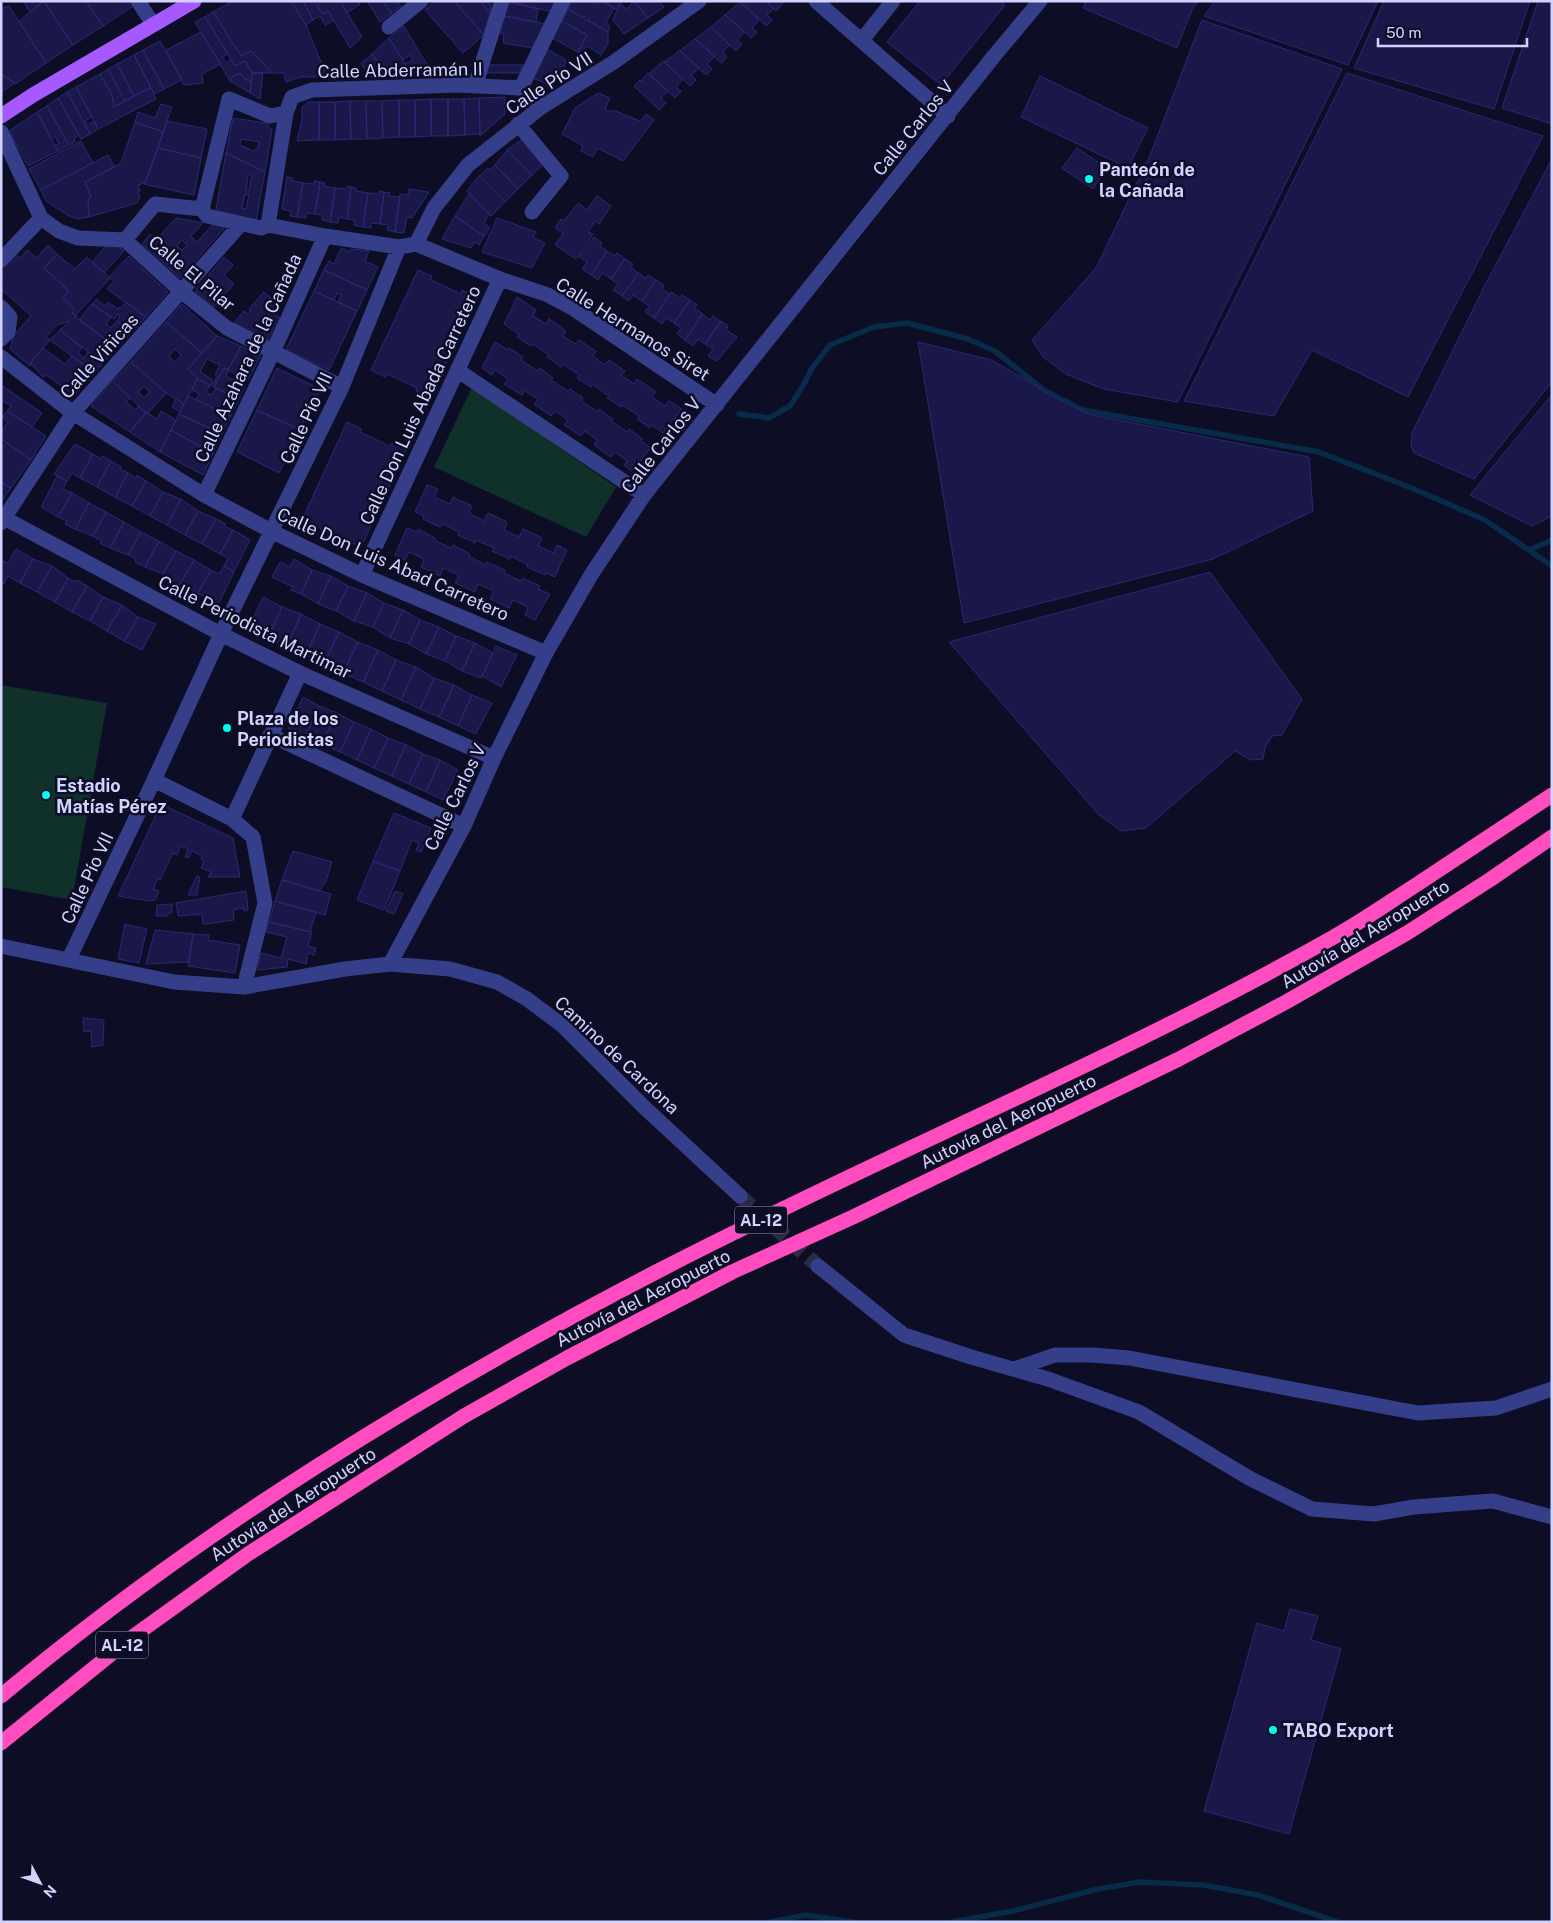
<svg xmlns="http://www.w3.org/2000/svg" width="1553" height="1923" viewBox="0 0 1553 1923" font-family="'Public Sans',sans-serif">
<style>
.green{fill:#10312a}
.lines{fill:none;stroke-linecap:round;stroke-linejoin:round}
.stream{stroke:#082b4a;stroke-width:5.5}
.building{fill:#1a1849;stroke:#2b2876;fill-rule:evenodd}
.minor-tunnel{stroke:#2b2b47;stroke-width:15;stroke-dasharray:15 8;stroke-linecap:butt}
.minor{stroke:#353f89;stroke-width:15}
.major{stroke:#a659ff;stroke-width:15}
.highway{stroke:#ff4dbf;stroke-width:15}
.poi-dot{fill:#00fded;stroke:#0d0d26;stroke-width:2}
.labels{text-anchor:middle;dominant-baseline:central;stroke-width:5;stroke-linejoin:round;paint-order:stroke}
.shield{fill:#0d0d26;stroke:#9798be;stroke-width:1}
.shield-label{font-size:16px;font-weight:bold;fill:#d2d4ff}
.street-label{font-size:18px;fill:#d2d4ff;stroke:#0d0d26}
.poi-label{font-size:18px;font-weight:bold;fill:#d2d4ff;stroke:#0d0d26;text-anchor:start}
</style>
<rect width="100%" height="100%" fill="#0d0d26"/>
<!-- green -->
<path class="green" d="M472,387L616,487L586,537L434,467Z
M1,685L107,703L72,900L1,887Z"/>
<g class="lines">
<!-- stream -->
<path class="stream" d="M739,414L769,418L790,406L803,386L812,368L830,345L874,327L907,323L968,339L995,351L1045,391L1083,410L1319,452L1414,489L1485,520L1552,566
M1529,550L1552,540
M770,1922L806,1915L853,1922
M952,1922L1013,1911L1098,1889L1140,1882L1203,1885L1258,1895L1338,1922"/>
</g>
<!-- building -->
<path class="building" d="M23,1H44L30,12Z
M44,1L73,45L46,63L19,21Z
M44,1H86L103,26L73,45Z
M86,1H130L133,6L103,26Z
M233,1H291L306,25L327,77H300L286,82L284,73H272L251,51L241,56L213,12Z
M291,1H303L313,20L306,25Z
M303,1H315L322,14L328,11L334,20L325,25L320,16L313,20Z
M324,1H340L362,37L350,48L328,11L322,14L317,5Z
M340,1H359L360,4L347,13Z
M367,1H382L392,13L380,22Z
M382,1H397L401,6L392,13Z
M435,1H454L484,35L463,53L425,10Z
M454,1H480L490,13L484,35Z
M480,1H488L491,5L490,13Z
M508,1H558L552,12Z
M572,1H592L597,4L598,1H602L614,8L606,23L610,26L608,32L588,20L589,18L586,16L584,18L568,9Z
M602,1H621L617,10Z
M634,1H659L664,7L648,18Z
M741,1H766L774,9L767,15L772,20L766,26Z
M766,1H782L783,3L776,11Z
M920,1H1000L1005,5L941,85L887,42Z
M1086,1H1198L1192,10L1177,48L1083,8Z
M1215,1H1378L1348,65L1204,16Z
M1384,1H1530L1494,109L1354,68Z
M1538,1H1552V124L1502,108Z
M508,2L538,9L536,22L504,16Z
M634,2L648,18L624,34L613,20L620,3L626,9Z
M740,2L759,20L752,28L757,32L751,38L725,15Z
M9,6L46,63L15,84L1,74V9Z
M568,9L608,32V44L601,55L587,46L582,54L578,52L587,35L562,21Z
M213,12L241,56L251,51L272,73H252L245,61L235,66L205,17Z
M725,15L745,32L737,40L742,44L736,51L711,27Z
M504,16L546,24L532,48L503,43L504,34L499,33Z
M205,17L228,54L222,57L226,63L231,59L235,66L245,61L252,73L251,81L245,79L241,74L234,75L230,81L195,22Z
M1202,20L1342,69L1178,402L1103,389L1066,374L1043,357L1032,340L1096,268L1151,153Z
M562,21L587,35L578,52L552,38Z
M404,26L421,55L434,75H412L405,64L413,60L410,55L403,60L389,38Z
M711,27L730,45L723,52L727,57L721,63L695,39Z
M201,32L221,64L202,74L203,83L184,85L166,50Z
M389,38L405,64L412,75H401L396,67L385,74L372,54Z
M695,39L715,56L707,64L712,69L706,75L680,51Z
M160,41L182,80L164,89L143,50Z
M547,49L566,60L563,71L545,83L532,78Z
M143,50L164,89L154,94L134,55Z
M679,50L699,68L691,75L696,80L690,86L664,62L670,57L672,58Z
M372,54L385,74L386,75L369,77L361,63Z
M134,55L151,87L134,96L117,64Z
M663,61L683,79L676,87L681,91L675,98L649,74Z
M117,64L134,96L125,101L108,69Z
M484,65H523L519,73H482Z
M108,69L125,101L114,107L112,95L100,74Z
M252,73H263L260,99L250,93Z
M648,73L668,91L661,98L666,103L659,110L634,86L640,80L641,81Z
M1347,73L1543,136L1408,397L1312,350L1274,416L1184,401Z
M1,74L15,83L1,92Z
M100,74L112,95L114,107L151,87L156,99L98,129L76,87Z
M241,74L245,79L251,81L250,93L230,81L234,75Z
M1040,76L1148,128L1128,168L1021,117Z
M76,87L92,117L85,121L87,125L94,121L98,129L90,134L67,92Z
M67,92L90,134L81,139L58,98Z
M598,93L610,98L605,109L612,112L613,110L640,121L646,114L654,120L623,161L597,148L593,157L581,151L583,146L562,134L575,108Z
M505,97V114L480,136L479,98Z
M58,98L79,135L74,138L75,142L69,145L47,106Z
M479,98L480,134L465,135L464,99Z
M431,99V136L415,137V100Z
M431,99H448V136H431Z
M448,99H464L465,135L448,136Z
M399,100V137L383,138L382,101Z
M399,100H415V137H399Z
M350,101L351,139L335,140V102Z
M350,101H366L367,139H351Z
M366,101H382L383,138L367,139Z
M308,102H319V140L297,141L302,119V107Z
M319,102H335V140H319Z
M161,104L172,107L163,132L135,122L138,112L155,118Z
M47,106L69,145L58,151L55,146L59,144L55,136L51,139L37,112Z
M37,112L58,151L28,166L9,131Z
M233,118L266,123L272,130L265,172L226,153ZM241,139L259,142L257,149L253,151L240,145Z
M167,121L207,129L201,158L158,148Z
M135,122L163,132L148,177L145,183L138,185L140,191L138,192L140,197L137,203L89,217L88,199L91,197L85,182L121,163Z
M525,137L546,162L532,175L507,150Z
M81,141L93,163L41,190L29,169Z
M158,148L201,158L194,195L144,184Z
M1077,148L1107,168L1093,189L1062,168Z
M507,150L532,175L518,189L495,165Z
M226,153L265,172L255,226L215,215ZM248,174L252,175L249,190H246ZM245,194L249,195L246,209L242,208Z
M108,155L115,167L85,182L91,197L88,199L89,217L77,219L69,216L46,201L41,190Z
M1552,159V382L1474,479L1414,453L1411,447L1412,433L1485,285Z
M495,165L518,189L505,202L479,176L488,168L490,170Z
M479,176L505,202L491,216L467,191Z
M287,177L292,178V181L303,183L297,217L290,216L291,211L282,209Z
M314,181L320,182L315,214L306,213V218L297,217L303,183L314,184Z
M320,182L325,183L324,186L335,188L330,222L322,220V215L315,214Z
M347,186L351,187L347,219L339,217L338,223L330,222L335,188L346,189Z
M351,187L356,188V191L368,193L363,227L354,225L355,220L347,219Z
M409,189L429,192L412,218L407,217L404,233L395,232L400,194L408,195Z
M379,191L384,192L380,224L371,223V228L363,227L368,193L379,194Z
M384,192L390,193L389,196L400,197L395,232L387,230L388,225L380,224Z
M469,194L489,214L484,223L490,228L484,236L455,216Z
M597,196L611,206L599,224L595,221L588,232L593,234L576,259L555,245L563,233L555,228L561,219L564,221L578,203L587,210Z
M455,216L484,236L479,245L475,242L471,248L442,239Z
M176,218L203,223L191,236L197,242L214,223L227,225L188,269L156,240ZM182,240L187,245L182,251L177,246Z
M497,218L536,232L533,237L545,243L532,268L482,252Z
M150,234L188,269L180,278L142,244Z
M594,237L602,243L600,246L607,251L591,275L582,269L587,262L579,257Z
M111,240L124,251L104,273L92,262Z
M48,245L57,254L44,268L69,291L63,298L74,308L73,314L67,322L57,325L46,337L50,340L33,359L30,366L10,349L14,335L31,316L1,289V278L3,275L1,274V267L14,253L20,258L27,250L37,258Z
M341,248L349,252L351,249L369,251L365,261L378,267L367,290L324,270L329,261L334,264Z
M607,251L615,256L617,253L625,259L611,279L602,273L598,280L591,275Z
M57,254L75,269L87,257L110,278L75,316L73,314L74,308L63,298L69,291L44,268Z
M129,256L168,292L146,317L107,289L114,281L109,277Z
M224,257L233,265L224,275L234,284L213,308L195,291Z
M625,259L633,264L631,267L638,273L622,296L613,290L618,284L611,279Z
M324,270L367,290L357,311L338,302L341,295L337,293L334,300L314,291Z
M418,270L432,276L431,280L461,294L462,290L477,297L430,398L416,391L417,388L394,377L387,374L385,377L371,370Z
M638,273L646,278L648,275L656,280L642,301L633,295L629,301L622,296Z
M656,280L664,285L662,289L670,294L654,318L645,312L649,306L642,301Z
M314,291L357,311L329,370L286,350Z
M264,292L278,304L272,311L280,318L270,341L234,323L244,311L247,314L251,310L249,309Z
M671,292L680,298L682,295L690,300L674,323L666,318L662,324L654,318Z
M517,297L536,310L533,316L546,324L549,319L566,331L563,336L575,344L579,340L596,351L593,356L605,365L609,360L625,371L621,375L634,384L637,379L656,392L652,397L665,406L669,401L682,409L663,433L652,425L650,428L637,419L639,416L622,405L621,407L607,398L609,396L592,384L591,387L577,378L579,375L563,364L561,367L547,357L549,355L533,344L531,346L517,337L519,334L504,324Z
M97,299L105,306L108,302L118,309L120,307L121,308L126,302L146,317L132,332L117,321L120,316L118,314L114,319L92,304Z
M690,300L697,305L694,308L703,314L685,340L677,334L681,328L674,323Z
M92,304L111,317L106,324L111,328L117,321L132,332L117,348L79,320Z
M182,304L217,336L202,353L166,322Z
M702,314L710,320L713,316L721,322L705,344L698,339L693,346L685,340Z
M75,316L117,348L103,363L60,330Z
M721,321L728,326L726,330L737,337L717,361L708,356L713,349L705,344Z
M166,322L202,353L188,369L198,378L184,404L166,393L131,362ZM175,349L181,355L175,362L169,356Z
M60,330L82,348L78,353L84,358L88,352L103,363L95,373L50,340Z
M217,336L241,346L228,370L224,368L214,387L197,379L188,369ZM207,359L220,365L215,375L217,376L214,383L212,382L213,380L200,372Z
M495,342L508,350L509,348L523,357L521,360L538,371L540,368L553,378L551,380L568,391L570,389L583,398L581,401L598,412L599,409L613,419L611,421L627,432L629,429L643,439L641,441L651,448L632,471L624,465L627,461L615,452L611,457L594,445L597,440L585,431L581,436L564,425L568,420L555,411L551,416L534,404L538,399L525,391L522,395L504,384L508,379L495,370L492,375L482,368Z
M918,342L991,360L1032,383L1046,393L1086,413L1097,416L1309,457L1313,511L1213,559L964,623Z
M241,346L261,355L248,380L228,370Z
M43,348L65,364L72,356L95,373L74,395L46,375L43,377L30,363Z
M131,362L166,393L147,414L113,381ZM144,386L150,392L144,398L138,392Z
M224,368L228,370L226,376L245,386L239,399L214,387Z
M277,368L320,389L300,430L257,410Z
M197,379L210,385L206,392L212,395L216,388L239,399L231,416L196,400L199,393L192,390Z
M113,381L130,398L126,402L135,410L139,406L146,412L130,432L91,406Z
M1,385L42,413L32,427L7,411L11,406L3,401L1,402Z
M1552,394V516L1532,526L1470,495Z
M188,396L231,416L222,434L179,414Z
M176,399L184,404L180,412L172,407Z
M257,410L300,430L279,473L237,452Z
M7,411L46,436L31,460L1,439V432L8,422L2,418Z
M161,411L176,420L160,452L130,432L146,412L157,419Z
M179,414L222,434L213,454L171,430Z
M347,422L362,429L360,432L390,446L392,443L407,449L361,547L302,520Z
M171,430L213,454L203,475L160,452Z
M6,442L31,460L11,488L1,482V449Z
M75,444L93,454L80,478L72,473L67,481L54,474Z
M93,454L101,459L102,456L111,461L97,487L80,478Z
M111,461L121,467L120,469L128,473L115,497L97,487Z
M128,473L136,478L137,475L146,481L132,506L115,497Z
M57,476L67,481L63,489L72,493L58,517L41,507Z
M146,481L163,492L150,516L132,506Z
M1,482L11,488L1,502Z
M427,485L438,489L434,497L450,504L453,497L472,506L469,513L484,521L488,513L507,522L504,530L519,537L523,529L542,538L538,546L554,553L557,545L567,550L555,577L546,573L545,575L527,567L528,565L511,556L510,559L492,551L494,548L476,540L475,543L458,535L459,532L442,524L440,527L423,519L424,516L415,512Z
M163,492L181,499L167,525L150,516Z
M72,493L89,503L75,529L65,524L67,521L58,517Z
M181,499L198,511L185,535L167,525Z
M89,503L106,512L93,536L75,529Z
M198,511L216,519L202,544L185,535Z
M106,512L124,522L110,548L100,543L102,541L93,536Z
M216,519L226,524L224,526L233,530L220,554L202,544Z
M124,522L141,532L128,555L110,548Z
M407,528L417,532L418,529L435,538L434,540L451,548L453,545L470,554L469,556L486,565L487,562L505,570L504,573L521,581L522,578L540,586L538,589L550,594L535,620L525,615L528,607L513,600L509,608L490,599L494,591L478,584L475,592L455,583L459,575L443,568L440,576L421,567L424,559L409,552L405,560L395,555Z
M233,530L250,540L234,572L224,566L228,558L220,554Z
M141,532L159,541L145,567L135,562L136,559L128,555Z
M159,541L176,551L163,574L145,567Z
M16,549L33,559L20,583L8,576L4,584L1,583V560L8,563Z
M176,551L194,560L179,586L163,574Z
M33,559L52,566L37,592L20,583Z
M294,559L312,570L301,594L291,590L293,587L272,577L280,562L290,567Z
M194,560L211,570L198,593L179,586Z
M52,566L68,578L55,602L37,592Z
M224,566L234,572L218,605L198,593L211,570L219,574Z
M312,570L331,576L318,604L301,594Z
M1210,572L1302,699L1282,735L1272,736L1265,748L1263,759L1251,760L1235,751L1146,828L1121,831L1099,815L949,642Z
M331,576L348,586L336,611L318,604Z
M68,578L76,582L77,580L87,586L72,612L55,602Z
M87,586L103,597L90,621L72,612Z
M348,586L367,593L354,621L336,611Z
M367,593L384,603L373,627L354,621Z
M103,597L122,605L107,631L90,621Z
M263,597L282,607L268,638L248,629Z
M384,603L403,610L390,638L373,627Z
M122,605L138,617L124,641L107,631Z
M282,607L301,614L287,647L268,638Z
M403,610L420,620L409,644L390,638Z
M301,614L320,624L306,655L287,647Z
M138,617L156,624L142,650L124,641Z
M420,620L439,627L426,654L409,644Z
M320,624L339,632L324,664L306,655Z
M439,627L456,636L445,661L426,654Z
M339,632L358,642L343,673L324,664Z
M456,636L475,643L462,671L445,661Z
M358,642L378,650L363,682L343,673Z
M475,643L493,653L481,678L462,671Z
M496,646L517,655L501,687L482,676Z
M378,650L396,660L382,691L363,682Z
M396,660L416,667L401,700L382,691Z
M416,667L434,678L420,709L401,700Z
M434,678L454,685L439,717L420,709Z
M454,685L472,695L458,726L439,717Z
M472,695L492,703L476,734L458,726Z
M303,697L319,706L305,737L288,729Z
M319,706L337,713L322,744L305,737Z
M337,713L354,722L340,752L322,744Z
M354,722L371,729L357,760L340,752Z
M371,729L388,738L374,768L357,760Z
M388,738L406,745L392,776L374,768Z
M406,745L423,754L409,784L392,776Z
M423,754L440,760L426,792L409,784Z
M440,760L458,770L443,800L426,792Z
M161,804L233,838L240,877H208L211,872L201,868L204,861L201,859L202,856L192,851L189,858L185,857L188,849L181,846L177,855L173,853L160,880L158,879L153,889L159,891L155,900L150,901L118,896Z
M394,813L431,828L421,852L416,850L419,843L412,840L400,871L373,861Z
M293,851L332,862L326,881L319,891L282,880Z
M373,861L400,871L384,910L357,900Z
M197,876L200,877L197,895H188Z
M282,880L331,894L325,915L275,901Z
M246,891L248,910L244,911L243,908L233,910L234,920L206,924H203L202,914L178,916L176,903Z
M395,891L403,894L394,914L386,911Z
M275,901L316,912L310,932L269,922Z
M172,904V913L167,914V916H156L157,905Z
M269,922L312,932L308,946L316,948L314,955L308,953L306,964L288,959L287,967L257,970L261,953L281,958L287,937L266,932Z
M125,924L147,929L139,963L118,959Z
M155,930L193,934L189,962L146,964Z
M193,934L209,935L208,940L240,945L235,973L188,966Z
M83,1018L104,1020L103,1045L92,1047L91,1031L84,1032Z
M1290,1609L1318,1616L1311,1640L1341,1649L1289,1834L1204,1811L1257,1623L1284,1631Z"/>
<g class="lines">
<!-- minor-tunnel -->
<path class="minor-tunnel" d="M740,1196L818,1266"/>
<!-- minor -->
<path class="minor" d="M138,1L153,24
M816,1L948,116
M389,27L421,1
M862,40L893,1
M475,86L502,1
M521,88L563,1
M518,124L561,176L532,212
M1,132L41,218L1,260
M202,209L229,99L270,116L286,113
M202,209L207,216L261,228L268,225
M41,218L59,231L78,238L125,240
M268,225L286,113L292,97L312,90L458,85L521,88L540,108
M268,225L325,236L399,247
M125,240L182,292L227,328L342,387
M125,240L155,204L202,209
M416,244L500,279L548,295L574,309L717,405
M1,307L10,317L8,332L1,339
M1,357L73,413L204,495L273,532L362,575L546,653
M457,370L644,495
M204,495L273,352L325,236
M4,518L221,634L300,673L494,758
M1,523L73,413L240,225
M362,575L500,279
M270,735L464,826
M154,780L232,819L253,837L265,903L244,987
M232,819L300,673
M1,946L174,982L244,987L345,969L390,964L450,969L497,982L527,999L563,1026L645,1108L740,1196
M69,959L154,780L221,634L342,387L399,247L416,244L434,208L468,165L540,108L614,62L699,1
M390,964L464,826L494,758L546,653L591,575L644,495L994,56L1040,1
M818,1266L904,1335L971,1357L1048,1379L1139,1412L1249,1478L1312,1509L1374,1514L1414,1507L1493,1501L1552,1517
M1014,1369L1055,1355H1092L1129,1358L1418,1413L1496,1408L1552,1389"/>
<!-- major -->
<path class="major" d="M1,116L33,95L194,1"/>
<!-- highway -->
<path class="highway" d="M1,1696C202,1528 428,1390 660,1270C882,1155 1114,1061 1332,938C1361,922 1388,903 1416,885C1461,855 1507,825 1552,795
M1,1743L131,1638L248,1554L464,1416L567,1358L732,1272L853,1217L1179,1059L1286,1002L1407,933L1491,879L1552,837"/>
</g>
<!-- markers -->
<g class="poi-dot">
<circle cx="1089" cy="179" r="5"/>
<circle cx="227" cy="728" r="5"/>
<circle cx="46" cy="795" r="5"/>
<circle cx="1273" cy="1730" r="5"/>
</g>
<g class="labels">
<!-- shield labels -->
<g class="shield">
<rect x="735" y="1206.5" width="52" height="27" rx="4"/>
<rect x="96" y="1631.5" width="52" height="27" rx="4"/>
</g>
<g class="shield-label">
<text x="761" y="1220">AL-12</text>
<text x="122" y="1645">AL-12</text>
</g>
<!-- street labels -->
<g class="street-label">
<text transform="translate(400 70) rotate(-1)">Calle Abderramán II</text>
<text transform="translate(549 83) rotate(-33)">Calle Pío VII</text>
<text transform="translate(913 128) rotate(-51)">Calle Carlos V</text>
<text transform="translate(192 273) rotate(40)">Calle El Pilar</text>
<text transform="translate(633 329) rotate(32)">Calle Hermanos Siret</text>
<text transform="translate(99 356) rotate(-48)">Calle Viñicas</text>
<text transform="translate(248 358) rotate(-65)">Calle Azahara de la Cañada</text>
<text transform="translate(420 405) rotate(-65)">Calle Don Luis Abada Carretero</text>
<text transform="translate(306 418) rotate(-65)">Calle Pío VII</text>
<text transform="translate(661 445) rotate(-52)">Calle Carlos V</text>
<text transform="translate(393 564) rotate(24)">Calle Don Luis Abad Carretero</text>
<text transform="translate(255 627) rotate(26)">Calle Periodista Martimar</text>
<text transform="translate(455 797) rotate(-64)">Calle Carlos V</text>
<text transform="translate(87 878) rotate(-65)">Calle Pío VII</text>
<text transform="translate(1365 934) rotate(-31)">Autovía del Aeropuerto</text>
<text transform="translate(617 1055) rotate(43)">Camino de Cardona</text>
<text transform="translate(1008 1121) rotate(-26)">Autovía del Aeropuerto</text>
<text transform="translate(643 1298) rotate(-27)">Autovía del Aeropuerto</text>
<text transform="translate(293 1504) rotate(-33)">Autovía del Aeropuerto</text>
</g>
<!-- poi labels -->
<g class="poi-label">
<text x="1099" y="169">Panteón de<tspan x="1099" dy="21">la Cañada</tspan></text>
<text x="237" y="718">Plaza de los<tspan x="237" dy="21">Periodistas</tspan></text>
<text x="56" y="785">Estadio<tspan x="56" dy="21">Matías Pérez</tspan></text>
<text x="1283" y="1730">TABO Export</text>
</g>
</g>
<!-- border -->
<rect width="1553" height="1923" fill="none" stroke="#d2d4ff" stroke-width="5"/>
<!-- north arrow -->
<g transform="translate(40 1883) rotate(131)" stroke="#0d0d26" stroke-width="4" paint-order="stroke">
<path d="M0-4L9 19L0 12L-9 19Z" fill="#d2d4ff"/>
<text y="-8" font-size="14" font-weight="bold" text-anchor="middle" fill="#d2d4ff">N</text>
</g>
<!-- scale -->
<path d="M1378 38v8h149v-8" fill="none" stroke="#d2d4ff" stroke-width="2.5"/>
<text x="1386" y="38" font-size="15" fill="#d2d4ff" stroke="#0d0d26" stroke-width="4" paint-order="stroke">50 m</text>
</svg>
